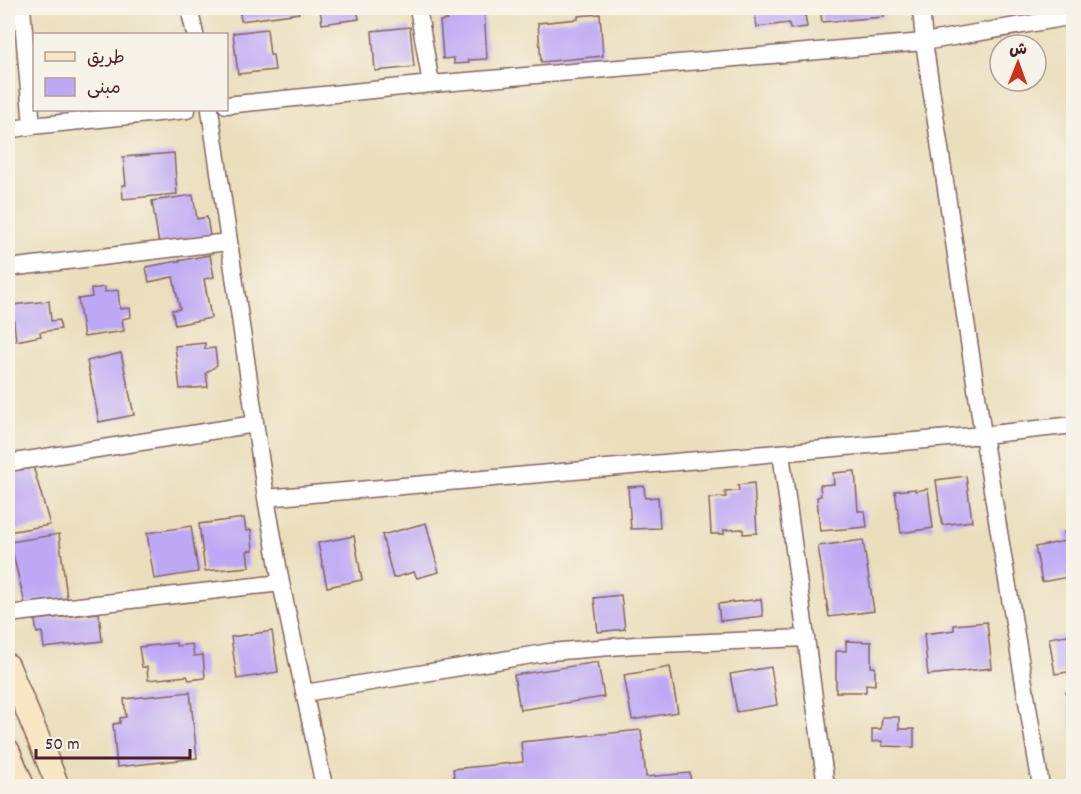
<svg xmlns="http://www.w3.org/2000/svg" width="1081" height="794" viewBox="0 0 1081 794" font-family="Dekko,'Playpen Sans Arabic',sans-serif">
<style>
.building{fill:#bda8f5}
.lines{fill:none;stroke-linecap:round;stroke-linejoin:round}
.minor-casing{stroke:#82625e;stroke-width:19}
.secondary-casing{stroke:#82625e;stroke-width:25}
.minor{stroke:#fff;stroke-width:16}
.secondary{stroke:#f9e7c3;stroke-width:22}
</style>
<rect width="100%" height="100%" fill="#f7f3e8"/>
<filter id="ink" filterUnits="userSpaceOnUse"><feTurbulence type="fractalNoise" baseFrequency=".0167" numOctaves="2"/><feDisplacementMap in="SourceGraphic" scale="12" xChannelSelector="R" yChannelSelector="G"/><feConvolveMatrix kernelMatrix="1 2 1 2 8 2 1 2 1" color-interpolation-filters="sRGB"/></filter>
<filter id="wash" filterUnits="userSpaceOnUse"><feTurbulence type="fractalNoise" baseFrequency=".008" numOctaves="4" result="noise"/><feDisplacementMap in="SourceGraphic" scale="24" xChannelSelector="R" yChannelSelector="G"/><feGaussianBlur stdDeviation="1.35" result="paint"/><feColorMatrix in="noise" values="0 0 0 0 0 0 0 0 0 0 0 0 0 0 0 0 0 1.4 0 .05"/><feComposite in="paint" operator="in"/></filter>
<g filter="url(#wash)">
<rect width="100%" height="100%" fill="#ebdebc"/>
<g id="blocks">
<path class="building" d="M239,8H298L299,13L241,21Z
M320,8H357L359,19L322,24Z
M754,8H804L807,27L790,29L789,23L757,27Z
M820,8H883L884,17L822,22Z
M484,9L487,59L468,60L469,63L454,64V58L443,59L440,21L447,20V11Z
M600,14L603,56L541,62L538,23L578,19V16Z
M410,27L414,67L375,71L372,31Z
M267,29L270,55H273L275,70L238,74L233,33Z
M174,153L177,194L123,199L122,185H126L123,157Z
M193,195L197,219L207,217L210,236L159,244L152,201Z
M210,255L214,277L204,279L211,318L175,325L172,310L180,309L173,277L149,282L146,267Z
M105,287V292L118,290L120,309L130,308L131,317L122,319L124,331L84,337L78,299L92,297L91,289Z
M49,301L51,321L59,320L61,329L40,332L41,336L16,341L12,305Z
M205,343V349L215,348L217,365L206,373L208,387L180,389L175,346Z
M121,353L134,415L99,422L87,361Z
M33,466L50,525L8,532V470Z
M855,471L858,511H865L867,527L820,531L817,497L821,496L820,485L834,484L833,473Z
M966,476L972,521L942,525L936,480Z
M754,483L757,533L743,534V529L724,530V534H711L709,498L726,497L725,492L739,491L738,485Z
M644,486L645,498L658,497L660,528L631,529L628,487Z
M915,489V491L928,489L933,528L901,533L895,491Z
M244,518L246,531L251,530L253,550L247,551L249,567L205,571L199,524Z
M426,523L439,572L417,578L414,572L393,578L382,535Z
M191,526L198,572L154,579L147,533Z
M1074,530V576L1042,582L1035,547L1066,541L1064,532Z
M59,534L67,598L25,604L10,542Z
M354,536L362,580L327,587L318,543Z
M863,540L874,611L829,617L818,546Z
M621,595L625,629L598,632L594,598Z
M761,599L763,616L720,621L718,604Z
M99,613L102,641L44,648L42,632L37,633L35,620Z
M987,622L992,668L928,675L924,634L954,630V625Z
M272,631L278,672L237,679L231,637Z
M1074,634V671L1055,674L1049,638Z
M846,641L871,642V667H875V685L866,684V692H836V651H846Z
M176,643V646L192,644L194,656L203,655L205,678L189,680L187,676L148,680L147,667H142L139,647Z
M598,662L604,697L520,710L514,675Z
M670,667L678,712L632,720L624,675Z
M771,667L777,705L737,712L730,674Z
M1074,691V732H1072L1066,692Z
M190,692L197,758L117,767L113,724L120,723V718L126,717L124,699Z
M882,717H899V729H914V747L882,746V741L872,742V729H881Z
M641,730L646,777L690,773L691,786H455L453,769L523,762L521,742Z"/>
</g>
</g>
<g filter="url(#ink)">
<use href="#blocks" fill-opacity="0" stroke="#82625e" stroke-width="1.5"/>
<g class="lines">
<g class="minor-casing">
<path id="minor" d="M22,8L32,126
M189,8L195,34
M418,8L431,84
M226,105L431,84L924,42L921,8
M210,110L266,498L281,583L324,786
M8,130L32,126L187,110
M8,268L228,242
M781,453L826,786
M8,463L255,424
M266,498L983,435L1074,425
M8,614L281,583
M305,693L550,652L635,645L805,638
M1041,786L983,435L924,42L1074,16"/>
</g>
<g class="secondary-casing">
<path id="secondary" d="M8,665L58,786
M8,750L23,786"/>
</g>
<use href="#minor" class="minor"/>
<use href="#secondary" class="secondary"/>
</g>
</g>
<rect width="1081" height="794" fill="none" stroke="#f7f3e8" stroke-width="30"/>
<rect x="33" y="33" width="195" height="78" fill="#f7f3e8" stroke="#b29e9c" stroke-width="1.5"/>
<rect x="45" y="52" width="30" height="9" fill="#f9e7c3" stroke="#b29e9c" stroke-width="1.5"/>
<text x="87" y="63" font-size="18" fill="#4a1f2b">طريق</text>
<rect x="45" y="78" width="30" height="18" fill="#bda8f5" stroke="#b29e9c" stroke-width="1.5"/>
<text x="87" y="93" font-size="18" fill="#4a1f2b">مبنى</text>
<g transform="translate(1018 63) rotate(1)"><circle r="28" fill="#f7f3e8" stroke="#b29e9c" stroke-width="1.5"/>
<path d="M0-4.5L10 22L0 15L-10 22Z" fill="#c8321e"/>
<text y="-9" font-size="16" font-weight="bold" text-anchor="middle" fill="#4a1f2b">ش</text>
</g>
<path d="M36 749v9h154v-9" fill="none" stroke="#4a1f2b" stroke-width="3"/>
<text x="45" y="749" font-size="18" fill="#4a1f2b" stroke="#f7f3e8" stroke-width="4.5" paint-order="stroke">50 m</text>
</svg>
